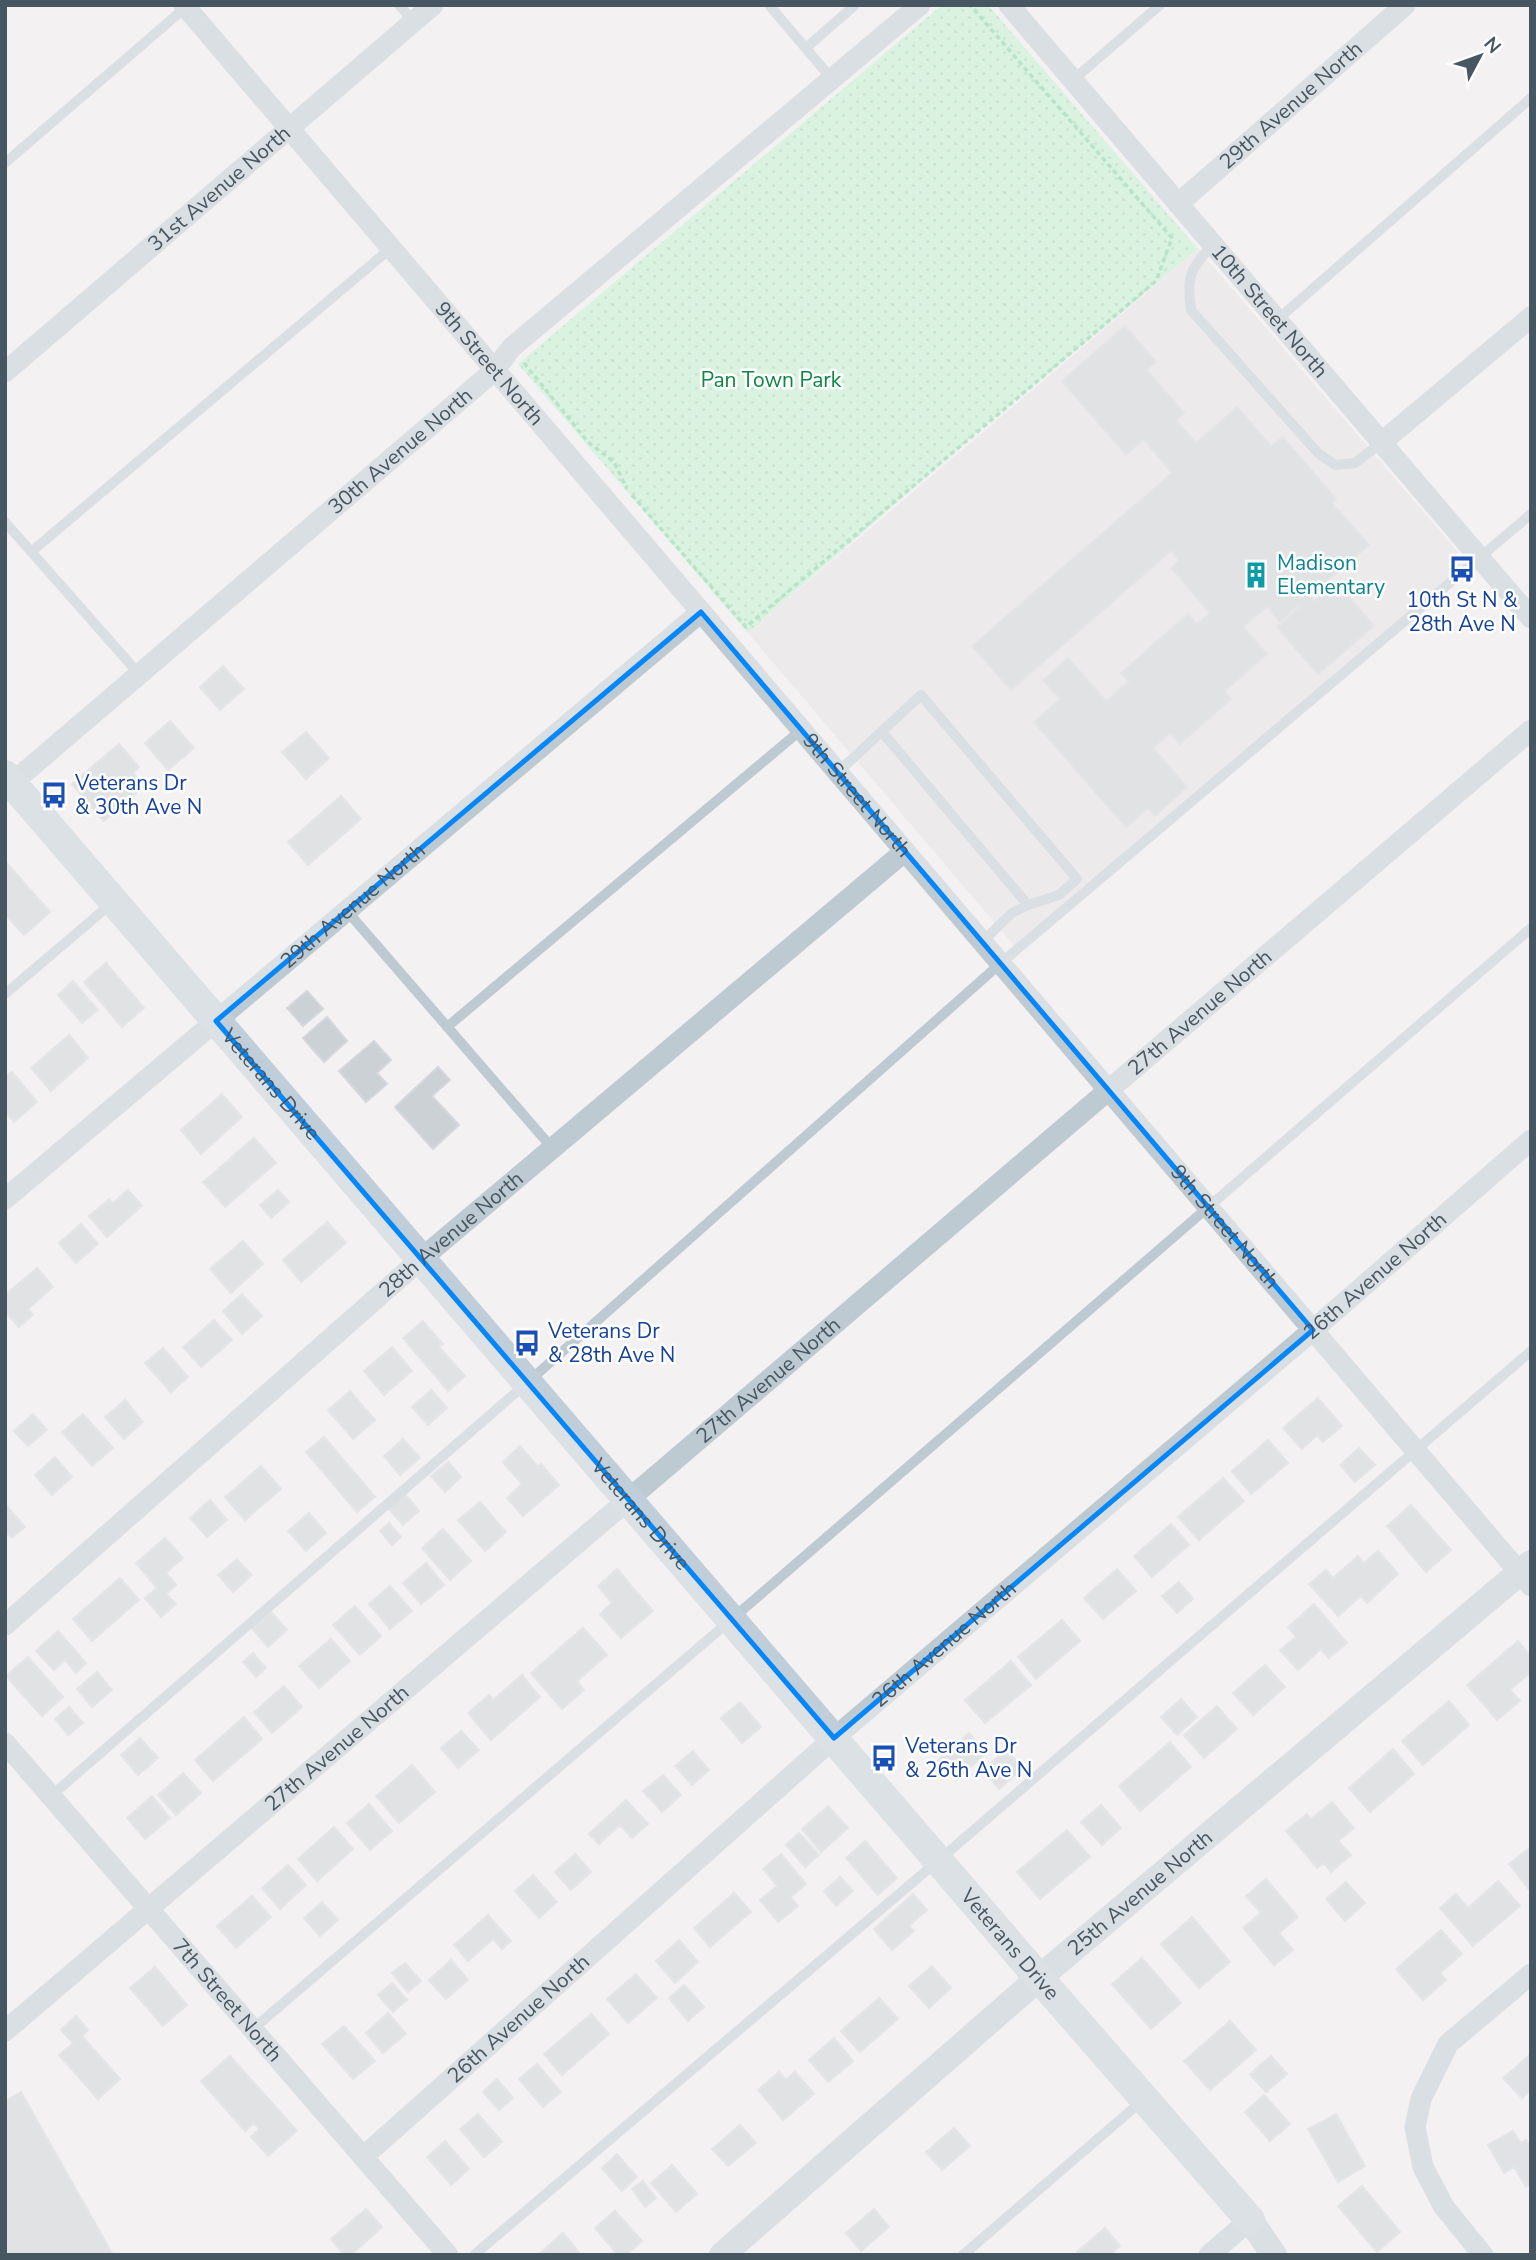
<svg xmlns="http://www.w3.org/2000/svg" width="1536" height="2260" viewBox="0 0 1536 2260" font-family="'Nunito Sans',sans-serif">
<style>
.education{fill:#e4e2e3}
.grass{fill:url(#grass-dots)}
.building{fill:#ccd1d6;stroke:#d4d7dd;stroke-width:2}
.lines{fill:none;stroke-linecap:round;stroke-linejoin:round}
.path{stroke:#70d69a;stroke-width:3.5;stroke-dasharray:5 3.5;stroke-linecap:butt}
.service{stroke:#bdcad2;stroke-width:10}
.minor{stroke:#bdcad2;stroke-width:21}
.tertiary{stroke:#bdcad2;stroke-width:26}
.secondary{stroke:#c0ced9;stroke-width:30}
.marked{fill:none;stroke:#0586f9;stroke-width:5;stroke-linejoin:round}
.labels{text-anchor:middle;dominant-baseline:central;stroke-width:5;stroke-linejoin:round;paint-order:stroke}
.street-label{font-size:21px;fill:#465761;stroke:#fff}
.park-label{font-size:21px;fill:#0d863f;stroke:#fff}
.culture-label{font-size:21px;fill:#0d838f;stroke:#fff;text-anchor:start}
.transit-label{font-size:21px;fill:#164399;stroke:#fff;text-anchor:start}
</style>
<defs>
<pattern id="grass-dots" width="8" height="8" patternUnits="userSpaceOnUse" patternTransform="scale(1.75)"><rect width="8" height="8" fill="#bcf4cc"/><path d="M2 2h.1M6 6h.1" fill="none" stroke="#a3d3b2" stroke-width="1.8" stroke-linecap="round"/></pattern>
</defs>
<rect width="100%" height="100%" fill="#f3f1f1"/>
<path class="education" d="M1198,249L1468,564L1017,949L748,633Z"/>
<path class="grass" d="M942,5H988L1198,249L971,437L748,633L518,364Z"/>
<path class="building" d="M1125,326L1156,362L1147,370L1184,413L1176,420L1196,443L1237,407L1271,446L1283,437L1336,499L1332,503L1369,545L1310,596L1314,601L1336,582L1374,626L1318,674L1277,627L1300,607L1299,605L1280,622L1267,607L1243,627L1267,654L1225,691L1231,699L1180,744L1170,733L1153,748L1187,787L1155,816L1148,808L1126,827L1034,722L1060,699L1043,680L1068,658L1106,701L1129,681L1121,673L1188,614L1197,624L1210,613L1171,568L1179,560L1171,551L1011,690L972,646L1172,473L1144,439L1126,455L1062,381Z
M223,666L244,689L220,710L200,687Z
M170,721L194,748L168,770L145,743Z
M306,732L329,758L306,779L282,752Z
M119,744L139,767L133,773L144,786L104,821L72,784Z
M341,796L361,819L308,865L288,842Z
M5,861L50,912L24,935L5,914Z
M106,963L144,1008L122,1027L84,982Z
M73,981L98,1010L82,1023L58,995Z
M307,991L323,1009L303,1026L287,1008Z
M327,1017L347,1041L324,1062L303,1038Z
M69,1035L88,1058L51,1091L31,1068Z
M374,1041L391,1060L377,1073L387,1084L366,1102L339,1071Z
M438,1067L450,1080L432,1096L459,1125L433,1149L395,1107Z
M12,1072L37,1102L14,1122L5,1111V1077Z
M222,1094L242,1117L201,1154L181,1130Z
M254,1138L276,1163L225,1207L203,1182Z
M128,1190L142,1206L107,1237L89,1216L109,1199L113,1203Z
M278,1190L289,1202L271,1218L260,1205Z
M327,1222L346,1243L301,1282L283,1260Z
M81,1224L98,1244L76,1263L59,1243Z
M243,1241L263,1264L231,1293L210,1269Z
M37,1268L53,1287L28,1309L33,1315L19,1327L5,1312V1295Z
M242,1294L262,1316L242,1334L223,1311Z
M214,1320L232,1340L201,1367L183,1347Z
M423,1321L443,1344L439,1347L465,1376L448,1391L403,1338Z
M392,1347L412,1371L384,1395L364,1371Z
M163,1348L188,1377L171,1392L145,1363Z
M431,1390L447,1408L428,1425L412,1407Z
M350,1391L375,1420L353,1439L328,1410Z
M1318,1398L1342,1426L1323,1442L1317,1435L1302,1449L1283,1428Z
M125,1400L143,1422L124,1439L105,1417Z
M33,1414L47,1430L28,1446L14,1431Z
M83,1414L113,1448L92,1466L62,1432Z
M324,1437L375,1497L357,1512L306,1452Z
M403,1439L420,1458L400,1475L384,1456Z
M1268,1440L1288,1463L1251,1494L1232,1471Z
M520,1446L538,1467L541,1464L559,1485L523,1516L507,1498L522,1484L503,1462Z
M1359,1448L1375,1465L1355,1482L1340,1465Z
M55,1457L72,1477L52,1495L35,1475Z
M448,1462L461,1477L445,1492L431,1476Z
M261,1466L281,1489L245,1520L225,1497Z
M1223,1478L1244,1501L1199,1540L1178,1517Z
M405,1494L419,1511L403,1525L388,1508Z
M210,1500L227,1520L207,1537L190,1518Z
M480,1502L506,1532L485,1551L458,1520Z
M5,1504L25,1527L12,1538L5,1532Z
M1411,1505L1451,1550L1426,1572L1387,1526Z
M309,1513L326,1533L306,1551L288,1531Z
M389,1523L401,1537L392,1545L380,1531Z
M1171,1524L1189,1545L1152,1577L1134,1556Z
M443,1529L471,1561L450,1580L422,1548Z
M165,1538L183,1558L166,1573L176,1585L166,1594L176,1604L161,1617L145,1598L157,1588L136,1563Z
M1378,1551L1398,1574L1367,1603L1361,1596L1338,1616L1309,1584L1326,1570L1333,1578L1358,1556L1364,1563Z
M237,1559L252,1575L233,1592L218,1575Z
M426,1563L444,1585L421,1604L403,1583Z
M617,1569L653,1611L621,1638L600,1614L612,1603L598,1586Z
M1117,1569L1136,1591L1103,1619L1084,1598Z
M120,1578L139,1600L92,1641L73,1619Z
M1179,1582L1193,1599L1177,1613L1162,1596Z
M390,1586L412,1611L390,1629L369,1604Z
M1314,1604L1347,1643L1329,1658L1321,1649L1298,1670L1280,1650L1296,1637L1288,1627Z
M355,1606L381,1636L360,1655L333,1625Z
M271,1612L287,1630L268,1647L252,1628Z
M1062,1620L1080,1641L1036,1679L1018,1657Z
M583,1628L607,1655L577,1681L584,1690L562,1709L531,1673Z
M58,1631L86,1663L76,1673L65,1660L54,1670L36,1651Z
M331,1639L350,1661L319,1688L299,1666Z
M1518,1641L1531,1656V1672L1510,1690L1520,1701L1497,1720L1467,1685Z
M253,1653L266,1668L256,1677L243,1662Z
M28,1657L63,1697L42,1716L6,1676Z
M1011,1661L1031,1685L985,1723L965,1700Z
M1265,1665L1285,1687L1253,1715L1233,1693Z
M97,1672L112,1690L92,1707L77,1689Z
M522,1675L540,1697L491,1740L468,1713L489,1695L493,1700Z
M284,1686L302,1707L272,1733L254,1712Z
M1181,1699L1197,1717L1177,1735L1161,1717Z
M1449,1701L1469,1725L1423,1765L1402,1741Z
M740,1702L761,1727L742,1743L721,1718Z
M1217,1706L1237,1729L1204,1758L1184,1735Z
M69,1707L83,1723L68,1735L55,1719Z
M244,1717L262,1739L213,1781L195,1760Z
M461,1731L479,1750L458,1768L441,1748Z
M969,1733L986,1753L956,1780L938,1760Z
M140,1738L158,1758L138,1775L121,1755Z
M1170,1742L1191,1767L1140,1811L1119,1786Z
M1393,1749L1414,1774L1370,1812L1349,1788Z
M1006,1750L1023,1768L999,1789L983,1770Z
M693,1751L709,1770L692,1785L675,1766Z
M412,1765L435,1792L399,1823L376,1796Z
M183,1773L201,1793L176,1815L158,1795Z
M663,1775L681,1795L662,1812L643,1791Z
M152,1796L170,1818L145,1839L127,1818Z
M626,1800L648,1824L632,1838L620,1825L599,1844L589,1834Z
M1332,1802L1354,1828L1338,1841L1351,1855L1331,1872L1324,1863L1317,1868L1286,1831L1307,1814L1311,1819Z
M369,1804L392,1831L370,1850L347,1823Z
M1101,1805L1121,1828L1102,1845L1081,1822Z
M828,1806L848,1828L821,1852L802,1829Z
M334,1827L353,1849L317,1881L298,1859Z
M1067,1830L1090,1857L1040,1899L1017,1872Z
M799,1833L819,1855L805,1867L786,1845Z
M865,1841L897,1878L878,1895L846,1858Z
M1531,1847V1892L1509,1864Z
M575,1854L591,1872L571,1890L555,1872Z
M781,1854L806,1884L791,1897L798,1906L778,1922L760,1900L777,1886L763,1869Z
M288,1865L306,1885L280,1909L262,1888Z
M533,1875L557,1902L539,1918L515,1891Z
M840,1877L853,1891L836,1906L824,1891Z
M1266,1879L1298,1917L1279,1933L1293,1950L1274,1965L1243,1928L1261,1913L1246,1896Z
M1498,1881L1520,1906L1473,1946L1440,1908L1456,1894L1468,1908Z
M1346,1882L1365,1903L1345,1921L1326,1899Z
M734,1893L751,1912L710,1947L694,1928Z
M913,1894L927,1910L909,1926L914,1931L892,1950L874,1929Z
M252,1896L271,1917L236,1948L217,1926Z
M322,1902L338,1920L320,1936L304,1918Z
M488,1915L511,1941L502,1949L493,1939L468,1961L454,1945Z
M1192,1917L1230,1962L1199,1988L1161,1944Z
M1441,1930L1462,1954L1440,1973L1446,1980L1423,2000L1396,1969Z
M679,1940L698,1962L675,1983L656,1961Z
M1142,1958L1181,2003L1151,2029L1112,1984Z
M451,1960L468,1980L446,1999L429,1980Z
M405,1963L421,1981L408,1992L392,1973Z
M932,1966L951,1988L929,2008L909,1986Z
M155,1967L187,2005L163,2026L130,1988Z
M636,1974L657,1998L628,2023L607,1999Z
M392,1983L407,2000L393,2012L378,1995Z
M684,1985L704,2007L688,2021L669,1998Z
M879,1998L898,2019L860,2052L841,2031Z
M388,2013L406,2034L383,2053L366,2033Z
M591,2014L609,2034L562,2075L544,2054Z
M76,2016L88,2030L82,2036L120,2079L98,2099L59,2055L73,2043L61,2030Z
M1230,2021L1256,2050L1210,2090L1184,2061Z
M344,2026L375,2061L353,2079L322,2044Z
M834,2038L853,2061L828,2082L809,2060Z
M1531,2054V2090L1522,2098L1503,2078Z
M230,2056L297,2131L268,2156L251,2137L259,2129L254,2123L245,2131L201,2081Z
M1271,2056L1287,2074L1266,2092L1250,2074Z
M537,2064L561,2092L543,2107L519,2079Z
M779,2072L786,2080L795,2072L814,2094L783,2120L758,2090Z
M497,2079L513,2098L499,2110L483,2092Z
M21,2092L113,2255H5V2101Z
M1264,2095L1290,2124L1270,2141L1245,2112Z
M478,2114L502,2142L484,2157L460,2129Z
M1336,2114L1365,2166L1338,2182L1308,2129Z
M740,2125L756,2143L728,2166L712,2149Z
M954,2128L970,2146L942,2170L926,2152Z
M1513,2131L1521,2143L1526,2140L1531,2148V2184L1526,2187L1514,2167L1504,2173L1488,2145Z
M445,2141L469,2169L451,2185L427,2157Z
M617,2154L637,2177L622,2191L602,2168Z
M672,2165L697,2194L676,2212L651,2183Z
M643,2181L656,2198L645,2207L632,2189Z
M1362,2186L1400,2232L1377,2252L1338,2206Z
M366,2209L382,2227L351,2255H344L331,2239Z
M874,2209L889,2227L861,2251L846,2233Z
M615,2211L642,2241L626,2255H618L595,2228Z
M1105,2228L1120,2246L1110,2255H1079L1077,2252Z
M563,2233L581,2255H540L539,2254Z"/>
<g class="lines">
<path class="path" d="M524,363L588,442L614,462L627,489
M632,495L746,627L1156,281L1172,238L970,5"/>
<path class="service" d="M399,5L414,22
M769,5L831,78
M806,48L855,5
M1073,80L1160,5
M5,163L186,7
M1213,244C1190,270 1186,276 1191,310L1318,453L1335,465L1355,463L1382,442
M1277,320L1531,98
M5,522L139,674
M31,552L391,248
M882,732L1028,905
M837,773L921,695L1077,879L1059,895L1028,905L1012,913L982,942
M347,911L553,1149
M5,994L112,903
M447,1027L801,730
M51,1796L528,1382L1001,963L1531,514
M253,2029L732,1619L1531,928
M474,2255L939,1860L1531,1351
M963,2255L1143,2100"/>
<g class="minor">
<path id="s1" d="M184,5L1531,1586"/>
<path id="s2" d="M1009,5L1531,618"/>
<path id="s3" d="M1178,204L1405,5"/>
<path id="s4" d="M5,372L433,5"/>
<path d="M1382,442L1531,317"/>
<path id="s5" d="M5,789L495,370L511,348L920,5"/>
<path id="s6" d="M5,1199L701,612"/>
<path id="s7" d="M5,1625L421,1259L904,852"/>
<path id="s8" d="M5,1743L448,2255"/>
<path id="s9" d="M5,2031L1531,730"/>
<path id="s10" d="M363,2157L834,1738L1313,1330L1531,1140"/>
<path d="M1209,2255L1250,2220"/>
<path d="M1483,2255L1444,2207L1423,2167L1415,2127L1421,2099L1448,2044L1531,1974"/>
</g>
<g class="tertiary">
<path d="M1250,2220L1274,2255"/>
<path id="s11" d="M722,2255L1039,1978L1531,1563"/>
</g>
<path class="secondary" id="s12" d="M5,775L1039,1978L1250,2220"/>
</g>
<path d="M0 0H1536V2260H0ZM701,612L1313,1330L834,1738L216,1021Z" fill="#f3f1f1" fill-opacity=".55" fill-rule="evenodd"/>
<path class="marked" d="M701,612L1313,1330L834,1738L216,1021Z"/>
<defs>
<g id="bus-bare" transform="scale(2.1)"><path d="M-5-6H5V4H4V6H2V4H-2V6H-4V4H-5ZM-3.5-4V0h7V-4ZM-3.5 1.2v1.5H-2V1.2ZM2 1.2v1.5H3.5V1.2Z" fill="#1a4fb4" stroke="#fff" stroke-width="2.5" paint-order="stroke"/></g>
<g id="building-bare" transform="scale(2.1)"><path d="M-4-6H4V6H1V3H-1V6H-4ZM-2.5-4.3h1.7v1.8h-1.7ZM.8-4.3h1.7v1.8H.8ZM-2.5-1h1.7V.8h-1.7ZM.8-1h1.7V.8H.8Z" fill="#0f9aa8" stroke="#fff" stroke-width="2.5" paint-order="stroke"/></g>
</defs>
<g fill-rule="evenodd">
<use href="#bus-bare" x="1462" y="569"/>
<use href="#building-bare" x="1256" y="575"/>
<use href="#bus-bare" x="54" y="795"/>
<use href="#bus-bare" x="527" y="1343"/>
<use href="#bus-bare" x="884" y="1758"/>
</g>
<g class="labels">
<g class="street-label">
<text stroke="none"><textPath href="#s3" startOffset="150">29th Avenue North</textPath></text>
<text stroke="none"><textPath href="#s4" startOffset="282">31st Avenue North</textPath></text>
<text stroke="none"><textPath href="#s2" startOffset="402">10th Street North</textPath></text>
<text stroke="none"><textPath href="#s1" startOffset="471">9th Street North</textPath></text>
<text stroke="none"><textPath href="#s5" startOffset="520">30th Avenue North</textPath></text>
<text stroke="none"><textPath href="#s1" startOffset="1038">9th Street North</textPath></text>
<text stroke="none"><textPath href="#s6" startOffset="455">29th Avenue North</textPath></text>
<text stroke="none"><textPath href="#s9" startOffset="1570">27th Avenue North</textPath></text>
<text stroke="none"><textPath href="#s12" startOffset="408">Veterans Drive</textPath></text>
<text stroke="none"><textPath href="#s1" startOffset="1605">9th Street North</textPath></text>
<text stroke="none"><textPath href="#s7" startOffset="593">28th Avenue North</textPath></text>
<text stroke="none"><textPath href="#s10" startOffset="1342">26th Avenue North</textPath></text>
<text stroke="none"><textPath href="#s9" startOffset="1003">27th Avenue North</textPath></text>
<text stroke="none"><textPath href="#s12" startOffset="975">Veterans Drive</textPath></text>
<text stroke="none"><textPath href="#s10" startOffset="775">26th Avenue North</textPath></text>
<text stroke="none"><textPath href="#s9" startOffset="436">27th Avenue North</textPath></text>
<text stroke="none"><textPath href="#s11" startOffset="553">25th Avenue North</textPath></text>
<text stroke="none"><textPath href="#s12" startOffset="1542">Veterans Drive</textPath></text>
<text stroke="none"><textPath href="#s8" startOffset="340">7th Street North</textPath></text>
<text stroke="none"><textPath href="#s10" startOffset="208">26th Avenue North</textPath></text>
</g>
<g class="park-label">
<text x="771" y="380">Pan Town Park</text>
</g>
<g class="culture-label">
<text x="1277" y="563">Madison<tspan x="1277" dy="24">Elementary</tspan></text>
</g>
<g class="transit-label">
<text x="1462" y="600" text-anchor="middle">10th St N &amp;<tspan x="1462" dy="24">28th Ave N</tspan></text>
<text x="75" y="783">Veterans Dr<tspan x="75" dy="24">&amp; 30th Ave N</tspan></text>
<text x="548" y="1331">Veterans Dr<tspan x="548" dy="24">&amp; 28th Ave N</tspan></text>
<text x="905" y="1746">Veterans Dr<tspan x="905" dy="24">&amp; 26th Ave N</tspan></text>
</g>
</g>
<rect width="1536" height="2260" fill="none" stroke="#465761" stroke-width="14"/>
<g transform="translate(1480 56) rotate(49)" stroke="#ffffff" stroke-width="5" paint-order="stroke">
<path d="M0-5L12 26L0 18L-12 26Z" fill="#465761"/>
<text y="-10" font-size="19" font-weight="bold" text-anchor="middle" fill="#465761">N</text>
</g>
</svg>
